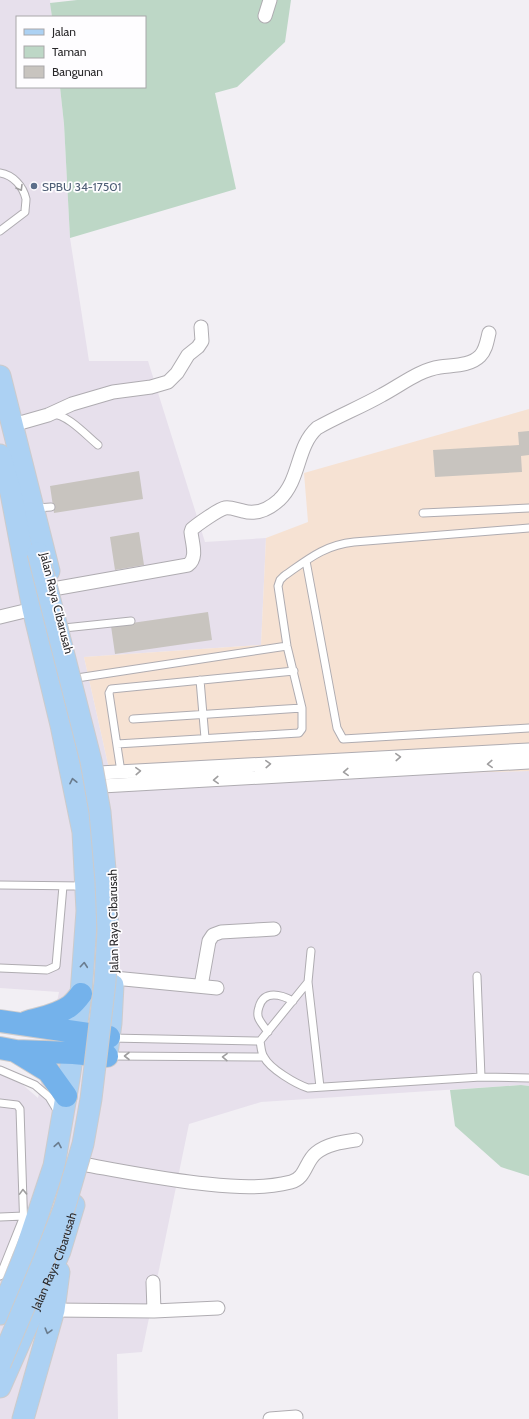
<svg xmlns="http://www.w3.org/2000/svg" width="529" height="1419" viewBox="0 0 529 1419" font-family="Cabin,sans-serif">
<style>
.built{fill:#e7e0ec}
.industrial{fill:#f6e2d3}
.green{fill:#bdd7c6}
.building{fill:#c8c4bf}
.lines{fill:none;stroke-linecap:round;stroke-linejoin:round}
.service-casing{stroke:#afacb1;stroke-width:9}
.minor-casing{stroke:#afacb1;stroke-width:15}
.primary-casing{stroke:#cccbcc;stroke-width:23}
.motorway-casing{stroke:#cccbcc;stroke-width:24}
.service{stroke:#fff;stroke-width:7}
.minor{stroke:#fff;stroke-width:13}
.primary{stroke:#acd1f3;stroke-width:21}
.motorway{stroke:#74b2eb;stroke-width:22}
.primary-bridge-casing{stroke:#cccbcc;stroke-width:23;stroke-linecap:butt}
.primary-bridge{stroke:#acd1f3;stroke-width:21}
.oneway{stroke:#9f9e9f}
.oneway2{stroke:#6a7c8e}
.service-dot{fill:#5c6f8a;stroke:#fefdff;stroke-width:1.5}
.labels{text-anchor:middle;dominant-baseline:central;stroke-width:3.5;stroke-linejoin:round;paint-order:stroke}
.service-label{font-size:12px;fill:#4e5e75;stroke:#fefdff;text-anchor:start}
.street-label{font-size:12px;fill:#29282a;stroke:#fefdff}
</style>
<rect width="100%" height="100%" fill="#f2eff4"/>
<path class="built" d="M0,0H50L52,17H17V87H60L64,124L70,238L89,361H148L205,542L266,538L261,645L84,657L112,782L529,771V1086L521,1085L261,1102L189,1124L142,1352L117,1354L118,1419H0V1065L38,1098L59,992L0,988Z"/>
<path class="industrial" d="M529,409V771L112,782L84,657L261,645L266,538L308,522L304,473Z"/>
<path class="green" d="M77,0H291L285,42L237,87L215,93L236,189L70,238L64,124L60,87H145V17H52L50,3Z
M521,1085L529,1086V1176L501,1167L455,1126L450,1090Z"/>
<path class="building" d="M529,431V455L521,456L522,472L435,477L433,450L519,445L518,432Z
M139,471L143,499L54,513L50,486Z
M139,532L144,565L115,570L110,537Z
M208,612L212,640L115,654L111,626Z"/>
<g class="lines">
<g class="service-casing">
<path id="service" d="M0,173C13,175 23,186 26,199C26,203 25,208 25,212L0,231
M52,414C67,414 86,435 98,445
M36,508L51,507
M423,513L529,508
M306,561L337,728L343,739L529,728
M64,628L131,621
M77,678L287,646
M200,680L205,738
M133,719L302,708
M117,744L299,733L302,729V708L287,646L278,586L280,580L284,576C307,560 324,545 354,542L529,528
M121,772L109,693L111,689L294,671
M0,885L84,886
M311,951L308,982L260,1041C261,1046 261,1053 264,1057C270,1069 296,1084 308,1088L481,1077L529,1078
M0,968L47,970L56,966L63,886
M477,976L481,1077
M308,982L320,1087
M268,1032C265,1028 261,1023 259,1019C257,1015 258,1010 259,1007C264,989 282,995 293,1001
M111,1038L260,1041
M110,1056L264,1057
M0,1070L35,1085L49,1097L58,1112
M0,1103L17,1105L20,1109L24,1232
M0,1217L24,1216L0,1276"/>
</g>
<g class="minor-casing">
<path id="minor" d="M265,16L270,0
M13,425L48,415L72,404L113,392L151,387L168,382L177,373L188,355L198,347L202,341L201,327
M53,589L188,565C198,558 192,543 191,532L192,529C198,524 219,509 225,508C231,507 237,510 243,511C257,515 269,509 279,500C301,479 296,447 317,428C338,416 361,407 382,395C401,385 419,370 440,367C453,365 470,366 480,356C486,350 487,341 489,333
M0,617L33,609
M99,773L529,750
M102,786L529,762
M114,978L217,988
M201,986L209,941L213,935L221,932L274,929
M87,1165C127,1172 166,1180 207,1184C235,1187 263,1189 291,1182C306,1178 305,1162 316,1153C327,1144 342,1142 356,1140
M153,1282L154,1311
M54,1310L154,1311L218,1308
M270,1419L296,1417"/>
</g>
<g class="primary-casing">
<g id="primary">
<path d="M0,376L49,571"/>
<path d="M0,455L11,493L33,609L61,725L83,832L87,911L81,994L69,1079L54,1166L23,1259L0,1314"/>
<path d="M107,1054L111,1023L113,985"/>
<path id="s1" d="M0,1387L60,1251L74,1205"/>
<path d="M23,1419L54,1310L59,1272"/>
</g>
</g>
<g class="motorway-casing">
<path id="motorway" d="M0,1021L109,1037
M27,1022C41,1018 58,1015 70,1006C74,1003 78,998 81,994
M0,1048L16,1051L73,1053L107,1056
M17,1052L48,1071L66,1096"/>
</g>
<use href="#service" class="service"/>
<use href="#minor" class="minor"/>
<use href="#primary" class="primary"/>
<use href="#motorway" class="motorway"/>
<g class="primary-bridge-casing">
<path id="primary-bridge" d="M0,1364L44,1260L64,1209L83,1144L91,1099L105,982L108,931L106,881L100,812L91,761L38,553"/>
</g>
<use href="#primary-bridge" class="primary-bridge"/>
</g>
<defs><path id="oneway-chevron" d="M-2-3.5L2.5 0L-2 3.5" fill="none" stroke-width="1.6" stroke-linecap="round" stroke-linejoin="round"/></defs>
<g class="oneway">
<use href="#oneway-chevron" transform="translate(20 188) rotate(59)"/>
<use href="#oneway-chevron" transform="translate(398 757) rotate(-3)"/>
<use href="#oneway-chevron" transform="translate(268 764) rotate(-3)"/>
<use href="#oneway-chevron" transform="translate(490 764) rotate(177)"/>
<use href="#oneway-chevron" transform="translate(138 771) rotate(-3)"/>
<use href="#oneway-chevron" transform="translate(346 772) rotate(177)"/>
<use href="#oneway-chevron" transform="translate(216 780) rotate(177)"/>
<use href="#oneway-chevron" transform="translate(127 1056) rotate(180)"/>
<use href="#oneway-chevron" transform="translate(225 1057) rotate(-179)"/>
<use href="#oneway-chevron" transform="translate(23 1192) rotate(-92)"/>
</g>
<g class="oneway2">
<use href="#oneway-chevron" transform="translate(73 781) rotate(-102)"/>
<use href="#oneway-chevron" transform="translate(84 965) rotate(-85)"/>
<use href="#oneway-chevron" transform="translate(58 1145) rotate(-80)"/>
<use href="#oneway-chevron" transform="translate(48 1331) rotate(106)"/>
</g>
<circle class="service-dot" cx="34" cy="186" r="4"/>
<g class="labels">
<g class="service-label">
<text x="42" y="186">SPBU 34-17501</text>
</g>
<g class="street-label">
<text transform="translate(57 603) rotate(76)">Jalan Raya Cibarusah</text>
<text transform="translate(113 921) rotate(-91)">Jalan Raya Cibarusah</text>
<text stroke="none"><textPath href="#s1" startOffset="137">Jalan Raya Cibarusah</textPath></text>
</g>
</g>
<rect x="16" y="16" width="130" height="72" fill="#fefdff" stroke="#a9a8aa"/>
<rect x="24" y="29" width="20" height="6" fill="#acd1f3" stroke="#a9a8aa"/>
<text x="52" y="36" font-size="12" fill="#29282a">Jalan</text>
<rect x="24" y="46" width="20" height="12" fill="#bdd7c6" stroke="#a9a8aa"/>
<text x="52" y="56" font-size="12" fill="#29282a">Taman</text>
<rect x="24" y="66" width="20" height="12" fill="#c8c4bf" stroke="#a9a8aa"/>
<text x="52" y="76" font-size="12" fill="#29282a">Bangunan</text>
</svg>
